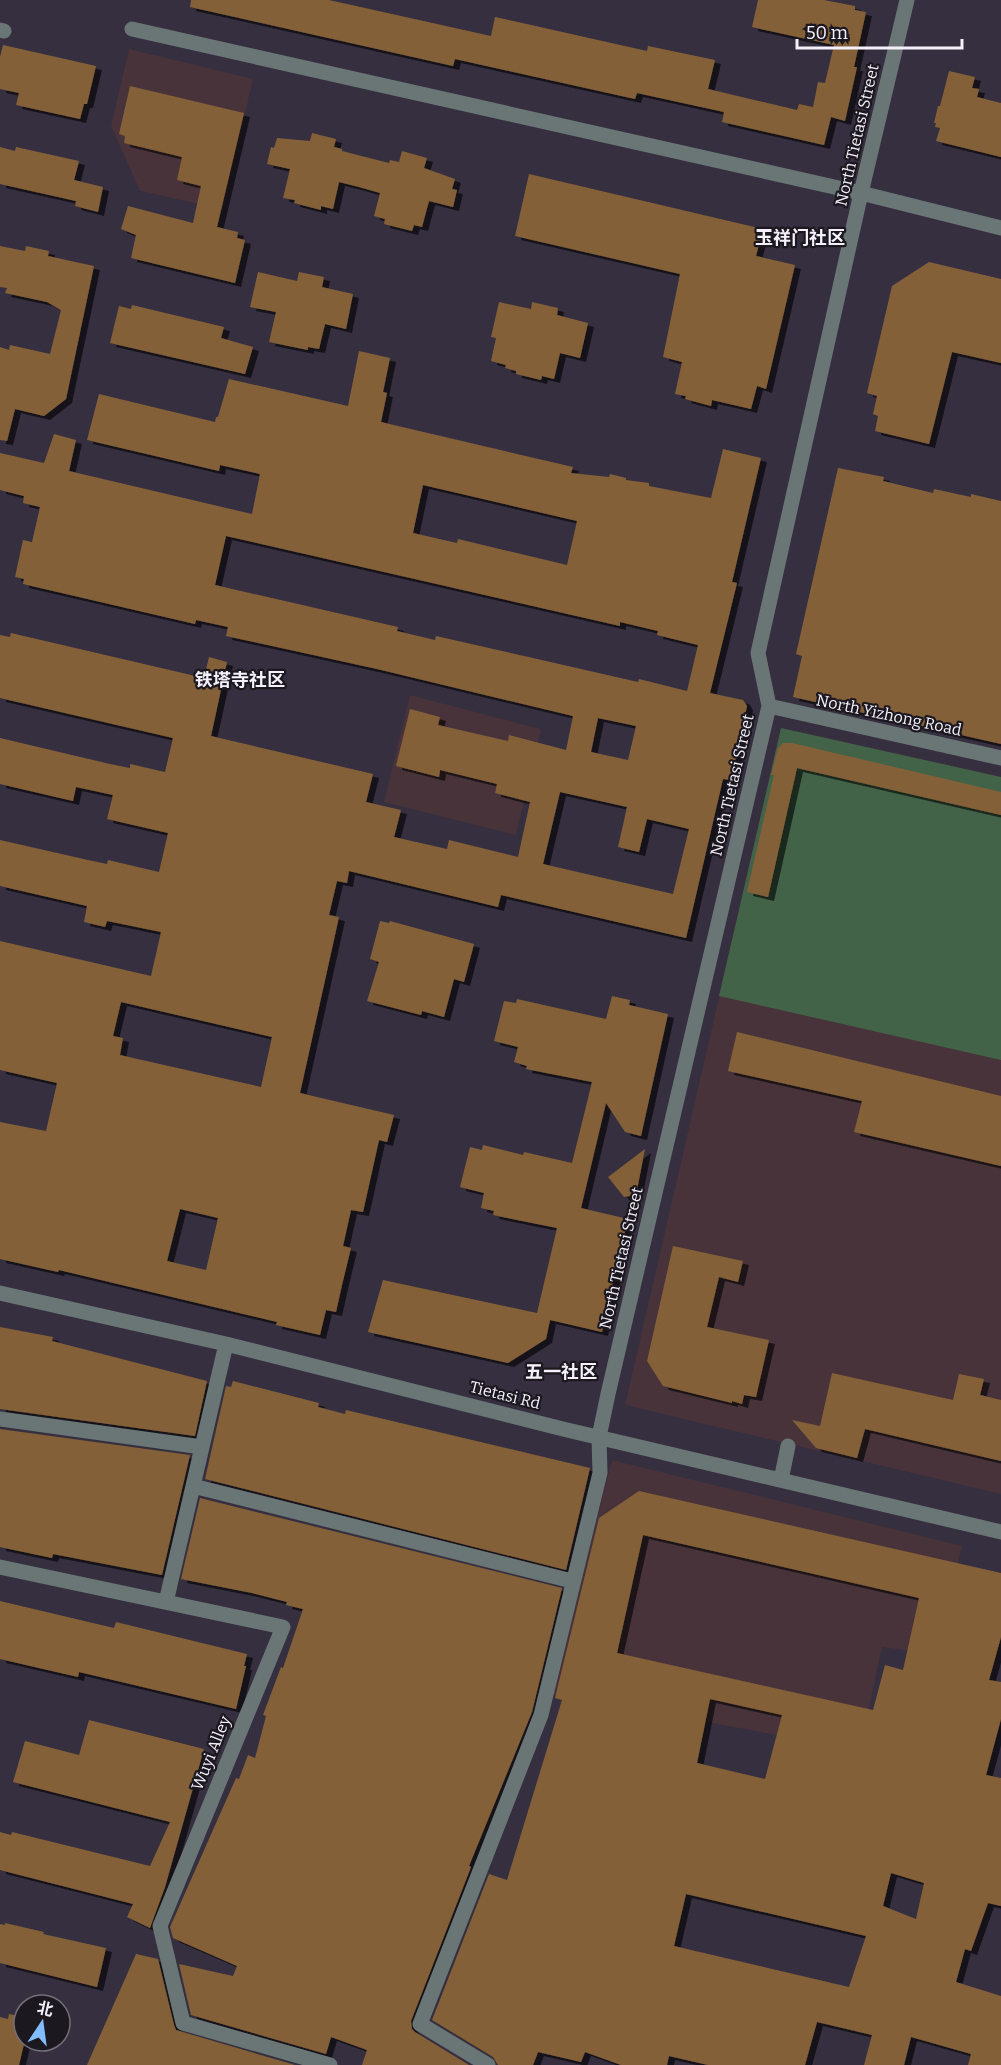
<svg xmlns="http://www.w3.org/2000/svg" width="1001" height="2065" viewBox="0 0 1001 2065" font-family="Bitter,'Noto Sans SC',serif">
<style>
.education{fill:#473339}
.green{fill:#426348}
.building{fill:#846039;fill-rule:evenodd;filter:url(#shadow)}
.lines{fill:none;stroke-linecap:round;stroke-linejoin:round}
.minor{stroke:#6a7675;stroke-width:15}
.labels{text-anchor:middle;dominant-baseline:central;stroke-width:4.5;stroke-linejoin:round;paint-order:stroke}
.street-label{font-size:16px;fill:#f5f1fc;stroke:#1b1820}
.neighbourhood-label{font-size:18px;font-weight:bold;fill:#f5f1fc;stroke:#1b1820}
</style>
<defs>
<filter id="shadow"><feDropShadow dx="6" dy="4" stdDeviation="0" flood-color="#0009"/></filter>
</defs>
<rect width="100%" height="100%" fill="#352f3f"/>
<path class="education" d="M129,49L253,79L223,209L140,191L111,126Z
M410,695L541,729L516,835L384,802Z
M781,728L1001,777V1494L625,1405Z
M612,1460L962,1546L935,1654L882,1647L860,1750L552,1694Z"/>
<path class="green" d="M781,728L1001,777V1060L719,996Z"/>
<path class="building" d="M191,0H329L491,36L495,17L647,51L648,46L715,60L708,89L797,110L799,104L813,107L818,82L825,83L834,45L752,27L758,0H824L855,6V10L866,12L854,67H857L845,121L831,117L824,145L722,122L724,112L637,93L635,99L455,59L453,66L190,7Z
M3,45L96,66L87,104H84L80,119L16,105L19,93L0,89V57Z
M949,71L975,77L972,88L979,89L977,97L1001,103V157L936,141L940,128L935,127L936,123H934L938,106H940Z
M130,86L244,113L217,227L238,232L237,238L245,240L235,283L131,258L136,235L121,229L128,206L193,223L201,186L177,180L182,157L124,143L125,136L119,134Z
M312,133L336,139L334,147L342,149V151L389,163L390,160L399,162L402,151L427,158L424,168L455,179L452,189L457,190L453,207L429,201L422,227L414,225L412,231L384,224L385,219L374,216L380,193L359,187L339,182L333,209L321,206V210L294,203L295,200L283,198L290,169L267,164L271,147L274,148L277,138L310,141Z
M0,147L15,151L16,147L79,161L74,180L103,187L98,212L75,206L76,201L0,184Z
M529,174L763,229L756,256L795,265L766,389L757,386L751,409L712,400L711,406L685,399L686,396L675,394L682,362L663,357L680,274L515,236Z
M0,246L25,251L26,246L49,251L48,256L94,266L66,399L44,416L15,409L7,441L0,440V347L9,350L10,345L50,354L61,310L47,302L5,293L7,288L0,287Z
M929,262L1001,279V363L952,352L929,444L875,431L878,416L873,414L877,396L867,393L892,286Z
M258,272L297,281L299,272L324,277L322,287L353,294L346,329L325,324L319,349L308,347V350L269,342L276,312L250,307Z
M499,302L531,309L532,302L558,308L557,315L588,323L580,358L560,353L554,379L542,376L541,380L516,374V371L505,368L506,365L491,361L496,338L491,337Z
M132,305L224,327L221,338L253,347L245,374L110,343L119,306L131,309Z
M359,351L390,358L383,392L387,393L381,422L573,467L571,473L609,477L610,474L626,478V480L649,483V486L711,498L723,449L761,458L732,582L737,583L710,693L743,700L747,706L731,780L723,779L686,938L501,895L498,907L349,871L347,883L337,881L329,915L339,917L300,1093L394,1115L387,1142L379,1140L363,1212L351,1210L343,1246L351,1248L342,1285L336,1312L326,1310L320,1335L276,1325L277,1322L59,1270L58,1272L0,1259V1122L46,1131L57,1083L0,1070V941L151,976L161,932L107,921L105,927L84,922L87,906L0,886V840L88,860L107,864L108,860L159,872L168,833L107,819L113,795L76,787L73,801L0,784V738L110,764L130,768V764L165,772L173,738L0,698V635L10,637L11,633L204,678L209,657L227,662L211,736L373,774L366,802L401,810L394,837L447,849L449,840L518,857L530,802L495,793L497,784L440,770L439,777L396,766L410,709L440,717L438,725L508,741L509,735L566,750L573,716L377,669L226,636L228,627L196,620L195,624L23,584L24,579L15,577L23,540L32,542L40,507L23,503L24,496L0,490V453L44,463L54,434L76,440L69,471L252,514L260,474L220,465L219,471L87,440L99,394L215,422L216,417H218L229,379L348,406ZM423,485L577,521L567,565L458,539L457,543L413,533ZM226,536L620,626V622L658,631L657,635L698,645L687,691L639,679L638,682L436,636L435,640L397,631L398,627L215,585ZM598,718L636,726L628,760L591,752ZM560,792L627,807L618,847L639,852L647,819L689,829L673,894L543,864ZM121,1002L272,1037L261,1087L120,1055L123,1038L113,1036ZM180,1209L218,1218L206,1270L167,1261Z
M838,468L884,477L883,481L933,493L934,489L971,497V494L1001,501V744L793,697L802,656L796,654Z
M783,743H792L1001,792V815L797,768L768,897L747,892L774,775H771L778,748Z
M380,921L389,923L390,921L474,944L464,982L454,979L444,1017L422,1011L421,1015L367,1001L379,962L370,959Z
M612,996L630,1000L629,1005L668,1014L641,1136L625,1132L606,1103L581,1208L628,1219L602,1332L550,1320L546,1339L508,1363L368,1332L383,1280L537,1313L557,1228L493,1215L494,1211L481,1208L484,1193L460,1187L470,1147L482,1150L483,1145L523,1155L524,1152L572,1163L592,1082L526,1069L527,1066L514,1062L518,1047L494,1041L504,1001L516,1003L517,999L606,1019Z
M737,1032L1001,1096V1166L854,1132L862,1101L728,1071Z
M645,1149L636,1195L624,1197L608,1177Z
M673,1246L743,1261L738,1282L719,1277L707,1327L769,1340L756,1397L744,1395L742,1404L732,1401V1403L663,1386L647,1361Z
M0,1327L53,1337L52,1341L207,1381L195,1436L0,1409Z
M832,1373L953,1400L959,1374L984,1379L980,1395L1001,1400V1461L865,1429L857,1458L816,1448L792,1420L820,1426Z
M233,1381L319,1403L318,1407L345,1414L346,1410L590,1468L566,1570L205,1479L226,1386L231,1387Z
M0,1429L190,1455L162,1575L53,1554L52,1558L0,1547Z
M639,1491L1001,1573V1637L989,1680L1001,1682V1719L986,1775L1001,1778V1906L988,1903L971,1951L965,1949L956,1982L1001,1996V2065H968L971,2054L911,2037L904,2065H864L872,2035L817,2022L805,2065H708L669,2056L667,2065H621L585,2052L581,2062L538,2052L533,2065H498L493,2057L432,2020L489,1874L507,1880L562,1700L555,1698L599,1518ZM643,1535L919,1598L903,1670L885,1665L873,1710L617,1653ZM710,1699L782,1715L765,1779L697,1763ZM891,1873L924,1883L916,1919L883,1906ZM686,1894L866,1936L849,1987L674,1946Z
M200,1498L562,1588L532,1712L469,1866L471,1867L411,2021L412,2029L415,2032L469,2065H362L367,2050L331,2037L326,2054L191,2015L179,1964L233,1976L237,1966L173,1938L170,1927L236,1778L239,1779L248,1755L255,1758L266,1716L263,1715L281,1667L283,1668L303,1609L286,1605L287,1602L252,1593L181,1579Z
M0,1601L114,1628L116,1622L247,1654L244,1666H246L236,1709L79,1672L78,1677L0,1659Z
M89,1720L204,1749L165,1887L150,1928L127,1917L133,1904L0,1870V1832L11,1835L12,1832L150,1866L170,1822L13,1782L25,1741L79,1755Z
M5,1923L44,1932L43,1934L106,1948L97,1987L0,1963V1924L5,1925Z
M136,1954L158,1959L174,2025L176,2030L295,2065H87Z
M9,2014L24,2017V2044L19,2065H0V2017L8,2019Z"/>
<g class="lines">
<path class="minor" d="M132,29L861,193L1001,228
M0,30L4,31
M769,706L1001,758
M0,1293L226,1344L563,1429L1001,1532
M0,1419L202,1447
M781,1480L788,1446
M193,1486L572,1581
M0,1567L283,1627L160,1926L183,2023L330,2065
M166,1602L226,1344
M488,2065L420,2024L541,1715L600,1473L599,1437L608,1394L769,706L758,653L861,193L907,0"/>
</g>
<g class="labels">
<g class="street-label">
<text transform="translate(857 135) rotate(-77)">North Tietasi Street</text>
<text transform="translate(889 715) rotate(12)">North Yizhong Road</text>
<text transform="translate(732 785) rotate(-77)">North Tietasi Street</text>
<text transform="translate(621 1258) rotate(-77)">North Tietasi Street</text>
<text transform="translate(505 1395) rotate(14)">Tietasi Rd</text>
<text transform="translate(211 1753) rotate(-68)">Wuyi Alley</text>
</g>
<g class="neighbourhood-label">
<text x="800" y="238">玉祥门社区</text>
<text x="240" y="680">铁塔寺社区</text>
<text x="561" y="1372">五一社区</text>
</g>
</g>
<g transform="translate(42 2023) rotate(13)"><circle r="28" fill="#1b1820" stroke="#726f78" stroke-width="1.5"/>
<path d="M0-4.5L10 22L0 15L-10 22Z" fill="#83bcfb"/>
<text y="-9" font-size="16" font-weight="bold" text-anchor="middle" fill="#f5f1fc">北</text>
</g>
<path d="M797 39v9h165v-9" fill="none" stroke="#f5f1fc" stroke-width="3"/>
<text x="806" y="39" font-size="18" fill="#f5f1fc" stroke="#1b1820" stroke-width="4.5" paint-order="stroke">50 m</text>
</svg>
